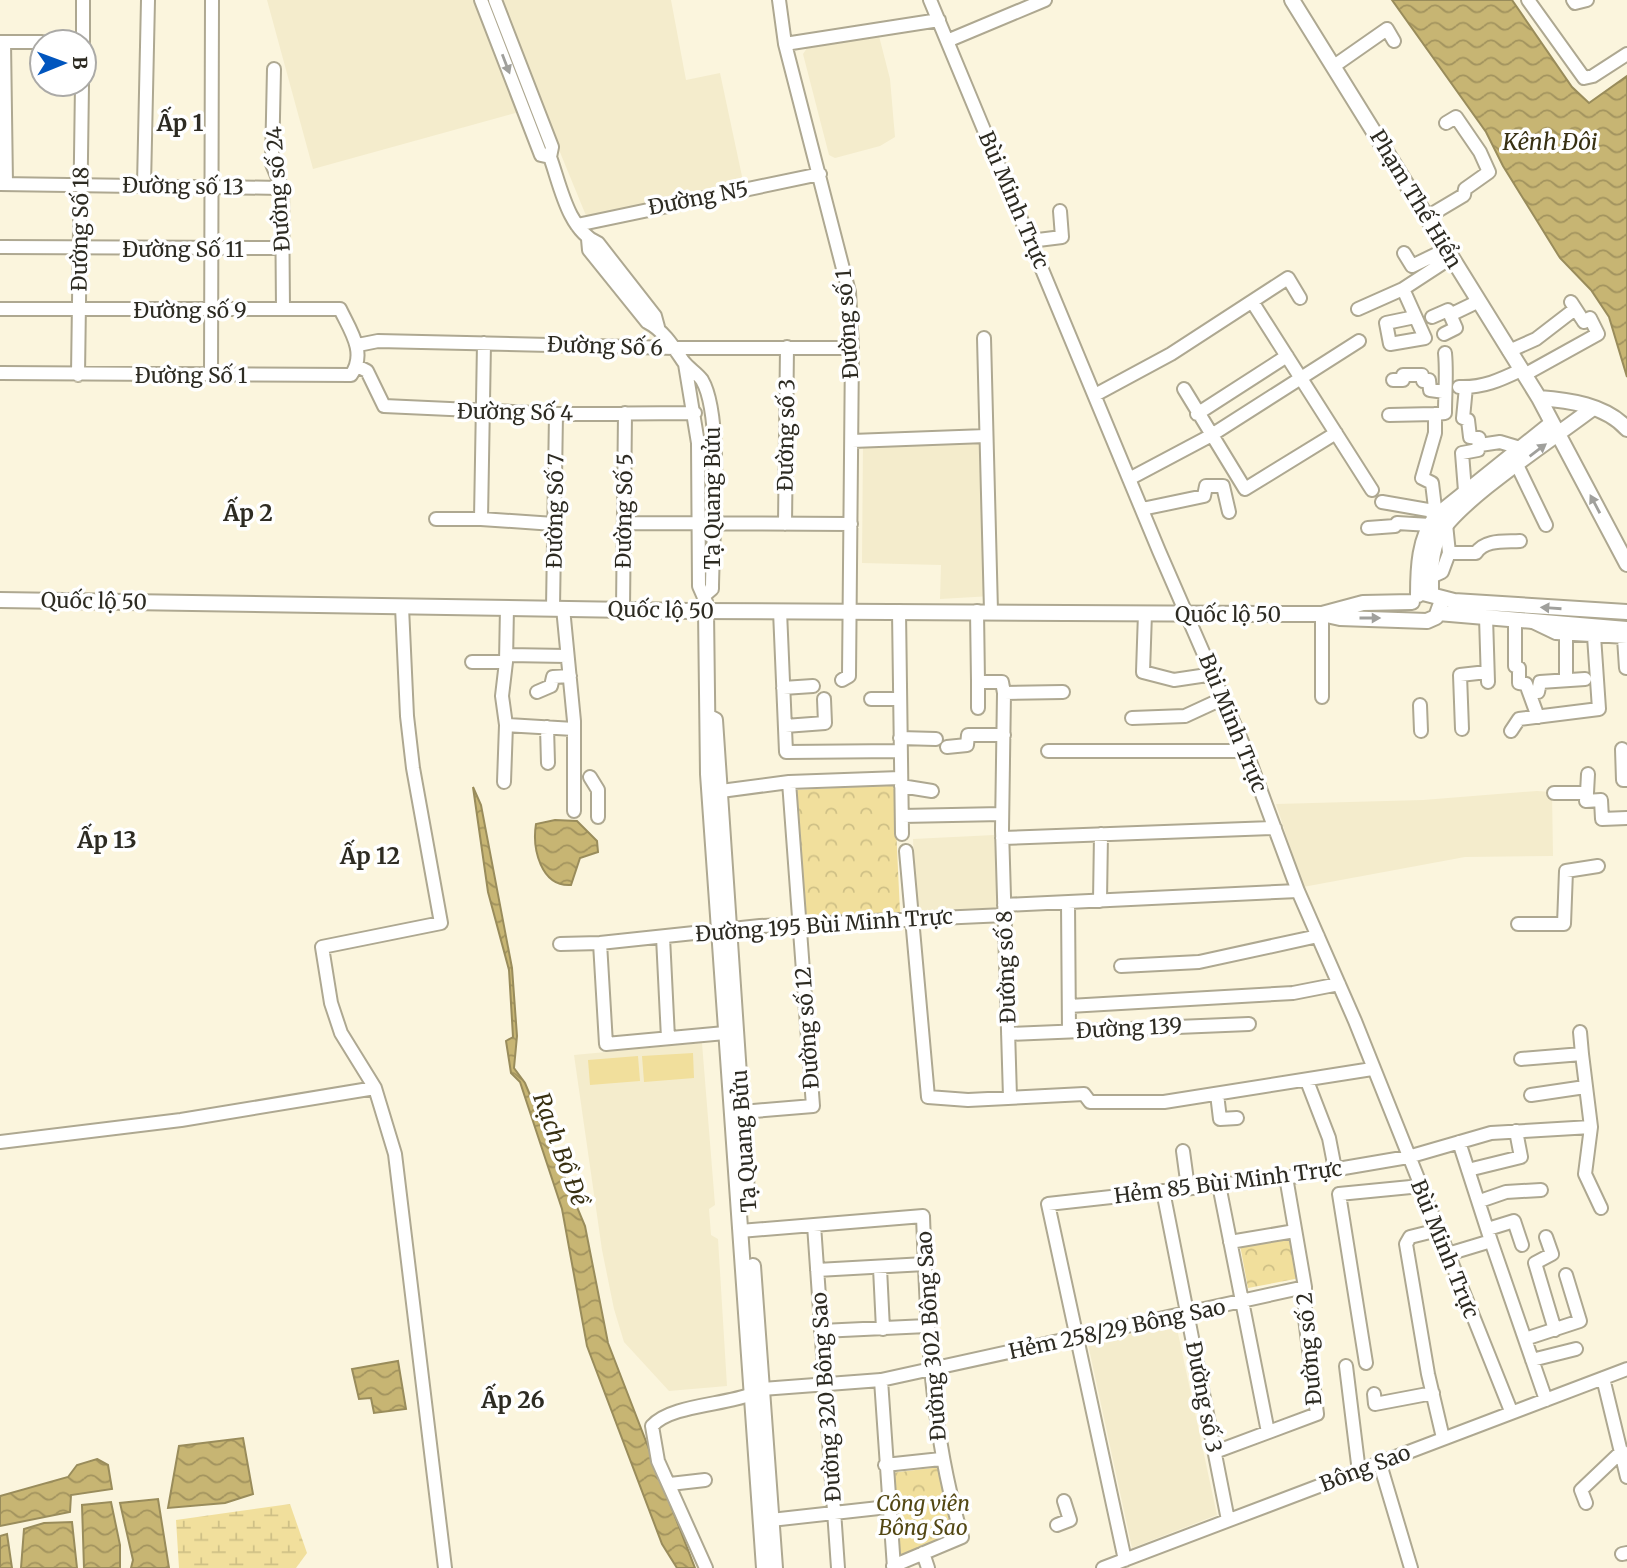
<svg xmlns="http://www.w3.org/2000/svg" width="1627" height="1568" viewBox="0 0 1627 1568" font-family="Merriweather,serif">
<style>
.built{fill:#f4eccc}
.forest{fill:url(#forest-crowns)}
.wetland{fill:url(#wetland-marsh)}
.garden{fill:#f1df9c}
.water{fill:url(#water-waves);stroke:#998c5b;stroke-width:2}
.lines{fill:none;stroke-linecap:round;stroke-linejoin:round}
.minor-casing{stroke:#aea891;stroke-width:16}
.major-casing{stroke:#aea891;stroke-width:18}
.minor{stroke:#fff;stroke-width:12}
.major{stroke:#fff;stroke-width:14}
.oneway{fill:#a0a09c}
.labels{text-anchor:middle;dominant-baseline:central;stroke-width:7;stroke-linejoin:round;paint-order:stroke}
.street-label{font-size:21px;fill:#2d2b22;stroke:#fff}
.park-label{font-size:21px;font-style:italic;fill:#534713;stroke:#fff}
.neighbourhood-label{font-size:23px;font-weight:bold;fill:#2d2b22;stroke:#fff}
.water-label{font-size:23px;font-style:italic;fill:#383012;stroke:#fff}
</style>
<defs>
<pattern id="forest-crowns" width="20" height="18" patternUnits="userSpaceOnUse" patternTransform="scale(1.75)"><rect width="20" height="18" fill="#f1df9c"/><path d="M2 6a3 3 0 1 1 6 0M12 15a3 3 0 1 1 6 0" fill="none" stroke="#cfc086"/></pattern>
<pattern id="wetland-marsh" width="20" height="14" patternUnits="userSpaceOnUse" patternTransform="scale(1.75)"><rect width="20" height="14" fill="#f1df9c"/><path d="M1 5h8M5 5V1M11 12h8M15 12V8" fill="none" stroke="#cfc086"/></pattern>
<pattern id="water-waves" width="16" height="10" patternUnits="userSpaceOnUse" patternTransform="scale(1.75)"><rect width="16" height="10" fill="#c7b573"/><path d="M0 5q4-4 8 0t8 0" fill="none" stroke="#a2935e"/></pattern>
</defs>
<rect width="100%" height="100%" fill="#fbf5dd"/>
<path class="built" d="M267,0H671L686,80L720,73L743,181L587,218L541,106L313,169Z
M879,36L890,79L895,137L880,146L835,158L829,155L803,54L807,48Z
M985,441L992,596L940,599L941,565L862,563L863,444Z
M1537,791L1552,792L1553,856L1465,857L1303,887L1276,804L1423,800Z
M994,835L998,912L917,916L913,839Z
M702,1043L715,1205L709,1209L711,1235L718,1239L727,1386L669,1391L624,1342L614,1309L602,1250L574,1055Z
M1176,1324L1217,1515L1132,1548L1088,1344Z"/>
<path class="forest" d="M894,785L900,912L801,916L796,790Z
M1291,1235L1300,1278L1248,1288L1240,1245Z
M940,1467L957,1536L899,1560L891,1473Z"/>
<path class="wetland" d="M290,1504L307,1553L296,1568H179L176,1520Z"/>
<path class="garden" d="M693,1053L694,1078L644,1082L642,1056Z
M638,1056L640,1081L590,1085L588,1060Z"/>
<path class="water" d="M1392,0H1512L1572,87L1589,103L1627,76V377L1609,317L1591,290L1560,258L1503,166L1486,132Z
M473,787L481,805L512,968L517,1036L514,1068L525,1083L585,1226L608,1343L695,1568H677L662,1544L587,1346L562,1209L520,1082L511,1073L506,1041L513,1037L509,970L488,892Z
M555,820L577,821L597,841L598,852L580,858L571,885C541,887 532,849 536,824Z
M398,1361L406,1409L374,1413L371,1398L359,1399L352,1369Z
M243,1438L253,1494L225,1503L168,1508L179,1446Z
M97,1459L108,1465L112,1489L71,1495L70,1512L0,1526V1496L68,1477L77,1465Z
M158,1499L169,1568H131L133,1560L120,1503Z
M111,1502L120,1545V1568H84L82,1505Z
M72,1522L77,1568H21L24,1529L44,1523Z
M7,1534L12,1568H0V1536Z"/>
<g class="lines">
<g class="minor-casing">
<path id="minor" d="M481,0L541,155L550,157
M495,0L552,147L550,157C560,184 568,231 598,243L655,316L658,327
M779,0L785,44L849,292L852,348L849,676L842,680
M930,0L1159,551L1246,751L1298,891L1355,1021L1511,1411
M1528,0L1584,78L1593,76L1627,54
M1573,0L1575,3L1587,0
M947,41L1045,0
M0,42H42
M4,42L6,184
M83,42V0
M785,44L939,20
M1334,66L1387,29L1394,41
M274,69L272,164L282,188L283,309
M0,184L282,188
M144,185L148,0
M1427,217L1464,195L1465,189L1489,172L1480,152L1456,117L1446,123
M577,225L820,174
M588,239L589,250L647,322C663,330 673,346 683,361C688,368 697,373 702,380C724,417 712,541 712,589L705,595
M1030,241L1062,237L1060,211
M0,247L282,248
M1404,253L1412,266L1447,249
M1403,289L1425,338L1390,344L1386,323L1415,317
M1253,303L1372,490
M0,309H340C350,330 367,353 351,375L0,373
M1358,309L1403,289L1452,257
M1450,315L1479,301
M1432,317L1448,310L1456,328L1444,334
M984,338L991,611
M484,343L481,519L554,524
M358,345L378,341L675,348H852
M1509,351L1536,339L1575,309
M685,364L698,443L699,586L706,602
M357,366L367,371L384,406L556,414L695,413
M78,375L82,84
M1524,375L1598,334L1590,318L1584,322L1571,302
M211,376L212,0
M1393,380H1403V375H1422L1423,381L1429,380L1430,390L1445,392
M1459,387C1483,388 1500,380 1521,370
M1184,389L1245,489L1336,433
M1095,395L1171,354L1288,278L1300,298
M1197,414L1287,356
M1389,415L1435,414
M852,441L986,436
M1480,445L1500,442L1520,448
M1517,465L1546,525
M1129,479L1210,436L1359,341
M1465,491L1462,453L1478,450L1479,438L1470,437L1468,420L1463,418L1466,387
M1382,502L1428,510L1436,516
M1142,509L1204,496L1206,486H1223L1229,512
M1436,516L1432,483L1422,478L1435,433V414L1445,413C1445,392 1447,374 1445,353
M436,519H481
M624,523L851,524
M785,524L787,347
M1368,528L1395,526L1397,523L1430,525
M1449,553H1476C1485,539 1505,542 1520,541
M1431,577L1442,572L1449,553L1446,524
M402,607L407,716L413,768L441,923L322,947L331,1003L341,1033L375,1088L395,1154L445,1568
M553,608L556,414
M563,608L574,721V811
M623,610L625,413
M780,611L786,752L900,751
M899,611L902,834
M977,611L978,682H1002L1004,693L1002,830L1010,1097
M1145,613L1143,672L1174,680L1214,674
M1486,617L1488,682
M1515,619V666L1519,668V683L1526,684L1538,717
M1531,621L1556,633L1627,637
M1566,634V680
M1624,638L1626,668
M507,655L567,656
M472,662H506
M978,682V708
M783,688L813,686
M537,692L551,686L553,677L570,676
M1532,692H1538L1540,682L1585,679
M1004,693L1063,692
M1322,697V614
M871,699H900
M1420,705L1421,731
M1132,718L1185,716L1224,698
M506,725L574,729
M785,726L825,723L824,699
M547,727L548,763
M1462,729L1460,675L1487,672
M1511,731L1519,719L1599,709L1594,636
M900,738L936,739
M947,747L967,745L968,735H1004
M1622,749L1623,780H1627
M1048,751H1246
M590,777L598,790V817
M504,782L506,725L502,696L506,662L507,607
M901,786L932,791
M721,791L789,782L900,778
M1554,793H1587L1586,801L1601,800L1602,819L1627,818
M1587,793L1588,774
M902,816L1002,814
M1002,838L1275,828
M906,851L928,1097L968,1100L1084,1094L1090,1102H1164L1372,1069
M1100,901L1101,834
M1068,903L1069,1031
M1004,905L1298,891
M1518,924H1564L1566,871L1598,866
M663,937L668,1038
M600,943L606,1044L725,1033
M560,944L600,943L760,926L1005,915
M1121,966L1199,962L1318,936
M1069,1006L1293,993L1339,984
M1008,1034L1249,1024
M1582,1054L1591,1127L1585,1174L1601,1208
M1521,1059L1582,1054L1580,1032
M1307,1081L1329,1138L1335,1169
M1217,1094L1220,1119L1237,1118
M1531,1095L1585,1087
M742,1112L813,1106L789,782
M0,1142L181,1120L375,1088
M1183,1151L1188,1188
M1468,1170L1521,1157L1516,1131
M1219,1185L1268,1432
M1163,1191L1228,1520
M1480,1201L1506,1192L1541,1190
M814,1225L838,1568
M1488,1229L1514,1221L1522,1245
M1438,1230L1410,1237L1406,1244L1428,1374L1443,1438
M740,1231L923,1216C927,1325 930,1431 962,1537L893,1566
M1546,1237L1552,1254L1535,1263L1555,1330
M1491,1241L1546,1400
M1230,1242L1295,1231
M1448,1254L1491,1241L1459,1142
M880,1268L883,1329
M817,1270L925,1264
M821,1331L927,1326
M1525,1339L1580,1321L1566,1275
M1532,1360L1576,1349
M1366,1363L1339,1194L1421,1186
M1346,1366L1359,1472
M1603,1378L1627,1477
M881,1380L894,1568
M762,1389L881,1380L1305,1287
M1374,1394L1375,1404L1433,1393
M1215,1452L1317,1414L1305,1318V1287L1286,1177
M1380,1464L1411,1568
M885,1465L941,1459
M670,1484L705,1480
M1586,1503L1581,1490L1622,1451
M771,1520L888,1507
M1057,1525L1070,1520L1064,1501
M923,1553L928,1568
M1622,1554L1627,1553
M1125,1560L1048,1204L1291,1177L1408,1157L1491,1133L1591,1127
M706,1568L658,1461L652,1426C670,1405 725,1405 752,1394
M1103,1568L1627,1369"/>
</g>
<g class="major-casing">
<path id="major" d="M1292,0L1539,398L1627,564
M1539,398C1568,400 1606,405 1627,429
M1423,593L1454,601L1627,612
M1431,594C1431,574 1430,554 1439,535C1458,500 1557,436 1593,408
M1418,595C1418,568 1419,538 1436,516L1552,423
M0,600L691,611L1279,614H1322L1363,603L1412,602
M706,611L708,774L764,1568
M1438,613L1627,629
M1322,614L1340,618L1427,621L1436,617L1440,606
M709,717L715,720L747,1193
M753,1266L775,1568"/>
</g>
<use href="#minor" class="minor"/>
<use href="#major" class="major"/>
</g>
<defs><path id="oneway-solid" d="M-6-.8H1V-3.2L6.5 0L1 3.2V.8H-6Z" transform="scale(1.75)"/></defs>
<g class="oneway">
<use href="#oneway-solid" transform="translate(506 64) rotate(69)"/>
<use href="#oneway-solid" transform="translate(1538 450) rotate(-37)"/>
<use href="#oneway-solid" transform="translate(1595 504) rotate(-118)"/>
<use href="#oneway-solid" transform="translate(1551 608) rotate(-176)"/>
<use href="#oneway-solid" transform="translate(1370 618)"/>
</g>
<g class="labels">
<g class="street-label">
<text transform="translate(183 186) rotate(1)">Đường số 13</text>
<text transform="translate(278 189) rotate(-94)">Đường số 24</text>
<text transform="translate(698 198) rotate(-11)">Đường N5</text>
<text transform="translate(1416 199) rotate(59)">Phạm Thế Hiển</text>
<text transform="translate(1014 200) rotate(67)">Bùi Minh Trực</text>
<text transform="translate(80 229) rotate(-89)">Đường Số 18</text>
<text x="183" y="249">Đường Số 11</text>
<text x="190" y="310">Đường số 9</text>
<text transform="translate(847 324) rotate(-94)">Đường số 1</text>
<text transform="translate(605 346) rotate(2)">Đường Số 6</text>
<text x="191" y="375">Đường Số 1</text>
<text transform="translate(515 412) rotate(1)">Đường Số 4</text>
<text transform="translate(786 435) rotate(-89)">Đường số 3</text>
<text transform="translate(712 498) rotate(-90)">Tạ Quang Bửu</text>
<text transform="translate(555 511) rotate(-89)">Đường Số 7</text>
<text transform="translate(624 511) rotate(-89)">Đường Số 5</text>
<text transform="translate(94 601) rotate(1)">Quốc lộ 50</text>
<text transform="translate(661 610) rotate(1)">Quốc lộ 50</text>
<text x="1228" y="614">Quốc lộ 50</text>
<text transform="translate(1233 723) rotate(68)">Bùi Minh Trực</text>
<text transform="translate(824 925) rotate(-4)">Đường 195 Bùi Minh Trực</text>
<text transform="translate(1006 967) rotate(-92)">Đường số 8</text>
<text transform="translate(807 1028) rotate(-94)">Đường số 12</text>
<text transform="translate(1129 1028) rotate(-3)">Đường 139</text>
<text transform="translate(744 1141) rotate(-94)">Tạ Quang Bửu</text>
<text transform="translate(1228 1182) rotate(-7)">Hẻm 85 Bùi Minh Trực</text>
<text transform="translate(1445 1249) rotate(68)">Bùi Minh Trực</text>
<text transform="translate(1117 1329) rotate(-12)">Hẻm 258/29 Bông Sao</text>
<text transform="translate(931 1336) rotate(-94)">Đường 302 Bông Sao</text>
<text transform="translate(1309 1349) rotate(-95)">Đường số 2</text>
<text transform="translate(826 1397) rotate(-94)">Đường 320 Bông Sao</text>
<text transform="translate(1204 1397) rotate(79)">Đường số 3</text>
<text transform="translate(1365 1468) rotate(-21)">Bông Sao</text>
</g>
<g class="park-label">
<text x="923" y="1503">Công viên<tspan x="923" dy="24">Bông Sao</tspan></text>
</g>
<g class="neighbourhood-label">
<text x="180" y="122">Ấp 1</text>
<text x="248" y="512">Ấp 2</text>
<text x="107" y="839">Ấp 13</text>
<text x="370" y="855">Ấp 12</text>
<text x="513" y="1399">Ấp 26</text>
</g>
<g class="water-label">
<text x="1550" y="141">Kênh Đôi</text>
<text transform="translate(561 1149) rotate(70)">Rạch Bồ Đề</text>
</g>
</g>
<g transform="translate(63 63) rotate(89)"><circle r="33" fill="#ffffff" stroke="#abaaa7" stroke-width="2"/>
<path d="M0-5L12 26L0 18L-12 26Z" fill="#0055be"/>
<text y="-10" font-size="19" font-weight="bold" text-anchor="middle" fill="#2d2b22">B</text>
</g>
</svg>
